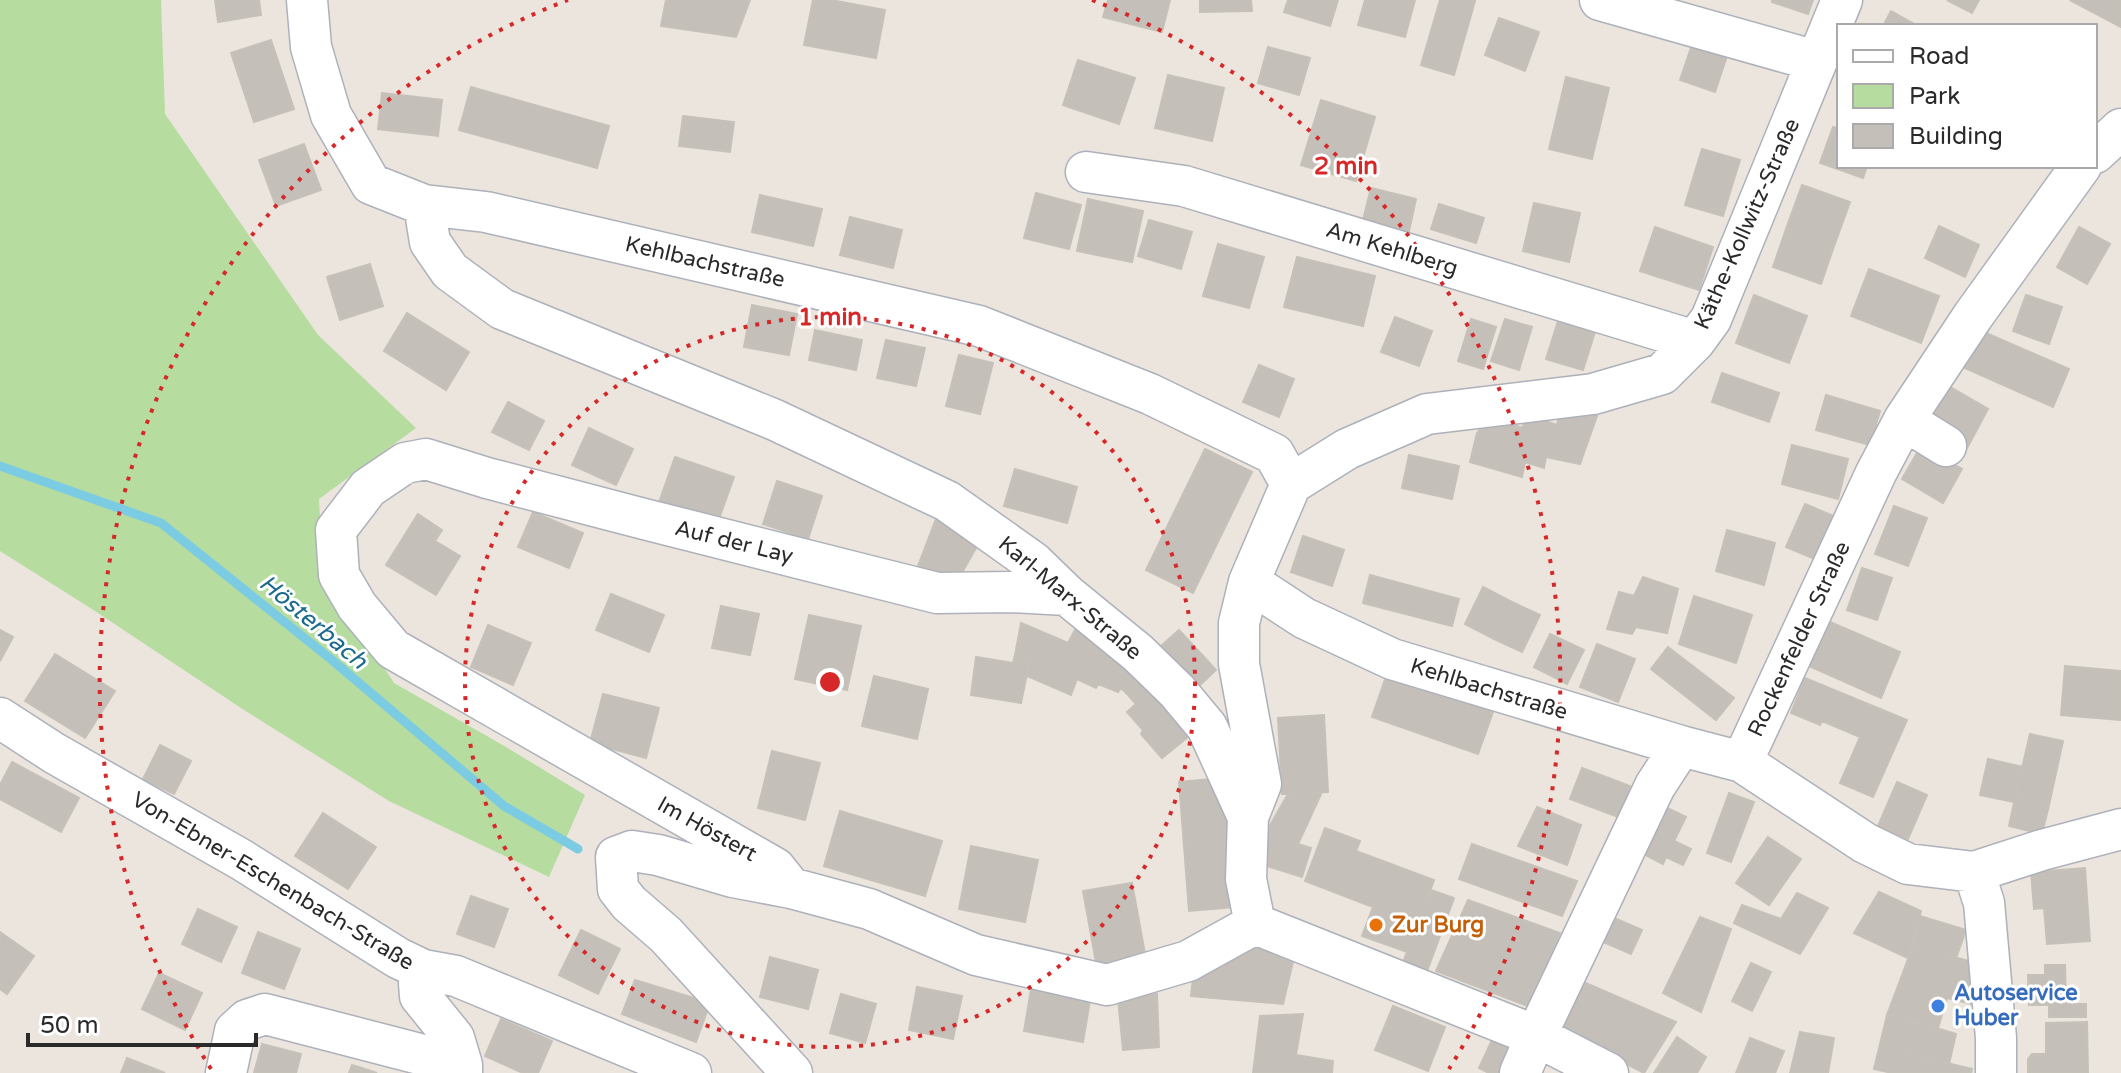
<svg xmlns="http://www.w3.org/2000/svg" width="2121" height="1073" viewBox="0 0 2121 1073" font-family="'Varela Round',sans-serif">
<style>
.green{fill:#b6dca0}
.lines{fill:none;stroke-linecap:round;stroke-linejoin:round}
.stream{stroke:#7bcbe3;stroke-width:9}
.building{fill:#c4bfb9;stroke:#c6c1b8;stroke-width:2}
.minor-casing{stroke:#aeb1ba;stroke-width:43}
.minor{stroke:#fff;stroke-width:40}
.ring{fill:none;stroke:#d62828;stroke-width:4;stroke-dasharray:4 8}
.food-dot{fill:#e8710a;stroke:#fff;stroke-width:3}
.shop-dot{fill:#3f7fe0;stroke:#fff;stroke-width:3}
.labels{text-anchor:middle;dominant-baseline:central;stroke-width:6;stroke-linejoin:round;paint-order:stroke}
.street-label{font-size:22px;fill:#2a2a2a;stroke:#fff}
.food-label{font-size:22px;font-weight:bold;fill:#c56008;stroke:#fff;text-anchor:start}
.shop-label{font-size:22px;font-weight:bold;fill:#366cbe;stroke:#fff;text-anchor:start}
.water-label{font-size:24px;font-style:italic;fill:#1b6a8e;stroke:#fff}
.centre{fill:#d62828;stroke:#fff;stroke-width:4}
.ring-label{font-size:24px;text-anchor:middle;font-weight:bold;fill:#d62828;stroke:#fff;stroke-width:6;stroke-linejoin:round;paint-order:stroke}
</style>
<rect width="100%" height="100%" fill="#ebe5de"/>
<path class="green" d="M0,0H161L165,114L318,335L416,428L319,499L323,572L394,683L506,747L585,795L549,877L389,801L244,710L95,611L0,551Z"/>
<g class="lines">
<path class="stream" d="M0,466L161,523L332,660L504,806L578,849"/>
</g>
<path class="building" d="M215,0H259L261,15L218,22Z
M666,0H750L736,37L661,26Z
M813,0H831L885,10L876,58L804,45Z
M1108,0H1170L1162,32L1103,17Z
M1200,0H1251L1252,11L1200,12Z
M1288,0H1338L1330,26L1284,12Z
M1365,0H1415L1405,37L1358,25Z
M1440,0L1475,1L1454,75L1421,65Z
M1772,0H1813L1808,14L1772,2Z
M1947,0H1979L1972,13Z
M2070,0H2121V27Z
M1891,11L1918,26H1883Z
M1499,18L1539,32L1525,71L1485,55Z
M1695,36L1730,47L1715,92L1680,80Z
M271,40L294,109L254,122L231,53Z
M1268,47L1310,58L1299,95L1258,83Z
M1078,60L1135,78L1119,124L1063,105Z
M1168,75L1224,88L1212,141L1155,128Z
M1566,77L1609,88L1592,159L1549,149Z
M471,87L609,126L597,168L459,130Z
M382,93L442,100L438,136L378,129Z
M1321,100L1375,117L1356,181L1301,165Z
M683,116L734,122L730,152L679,146Z
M1833,127L1839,129V166H1867L1863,178L1820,163Z
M304,144L321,190L276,206L259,160Z
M1702,149L1740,160L1732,186L1694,175Z
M1694,175L1732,186L1723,216L1685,205Z
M1802,185L1850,202L1833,249L1785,232Z
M1371,188L1416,199L1409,231L1363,220Z
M1036,193L1081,205L1069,249L1024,238Z
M760,195L822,209L813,246L752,232Z
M1088,199L1143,211L1132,262L1077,251Z
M1534,203L1580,213L1569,262L1523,251Z
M1439,204L1484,218L1476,243L1431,229Z
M850,217L902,230L893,268L840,255Z
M1149,220L1192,232L1181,269L1138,256Z
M1939,226L1979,245L1965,277L1925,258Z
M1655,227L1713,247L1699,290L1640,271Z
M2079,227L2110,244L2087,284L2057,267Z
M1785,232L1833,249L1821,284L1773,267Z
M1218,244L1264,257L1249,308L1203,296Z
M1297,257L1375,276L1363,326L1284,307Z
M370,264L383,306L340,320L327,277Z
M1869,269L1939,296L1921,343L1851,316Z
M1754,295L1807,316L1789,363L1736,343Z
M2026,295L2062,307L2049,344L2013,331Z
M752,305L797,314L789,355L744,347Z
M407,313L469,352L446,390L384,351Z
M1395,317L1432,331L1419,366L1381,352Z
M1471,319L1496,327L1483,369L1458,361Z
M1505,319L1532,327L1519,370L1491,361Z
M1558,321L1595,332L1583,370L1546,359Z
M815,330L862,340L856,370L809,360Z
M1986,333L2069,369L2053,407L1965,368Z
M886,340L925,348L916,386L877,378Z
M959,355L993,363L980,414L946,406Z
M1259,365L1294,379L1279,417L1243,402Z
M1722,373L1779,393L1769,422L1712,402Z
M1940,381L1988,409L1966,450L1916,419Z
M1826,395L1880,411L1870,445L1816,430Z
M508,402L544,421L529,450L492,432Z
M1561,409L1597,416L1580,464L1546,457L1544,468L1525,462L1522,477L1470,462L1477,433L1492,416L1522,428L1528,415L1557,425Z
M589,428L633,449L616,485L572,465Z
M1792,445L1848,459L1838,499L1782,484Z
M1921,446L1962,469L1943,503L1902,479Z
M1205,449L1252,472L1193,593L1146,570Z
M1409,455L1459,466L1452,499L1402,488Z
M675,457L734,477L716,527L657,508Z
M1015,469L1077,487L1067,523L1004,506Z
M777,481L822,496L808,539L763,524Z
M1805,504L1836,517L1817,560L1786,547Z
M1894,506L1927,518L1908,566L1875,554Z
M533,512L583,533L569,568L518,547Z
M418,514L442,530L435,541L460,556L436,595L386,565Z
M936,519L979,543L956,583L918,566Z
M1727,530L1775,543L1764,585L1716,571Z
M1303,536L1344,550L1332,586L1291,572Z
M1862,568L1892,578L1877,620L1847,610Z
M1370,575L1459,599L1452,626L1363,603Z
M1643,577L1678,589L1667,633L1636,627L1632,634L1607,629L1619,592L1634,596Z
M1483,587L1512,602L1494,639L1465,624Z
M611,594L664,615L649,652L596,630Z
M1694,596L1752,615L1736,663L1679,644Z
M1512,602L1540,615L1522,652L1494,639Z
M721,606L759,614L750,655L712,648Z
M809,615L861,626L847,690L795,679Z
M1082,617L1116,642L1096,688L1077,679L1071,695L1027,676L1030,659L1015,655L1021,623L1068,643Z
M1830,622L1900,652L1881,698L1809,666Z
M488,625L531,643L513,685L471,667Z
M0,630L13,637L0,661Z
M1179,630L1216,670L1200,685L1191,675L1182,682L1164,663L1172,656L1162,645Z
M1550,634L1584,650L1567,684L1534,667Z
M1116,642L1149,679L1129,696L1121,688L1118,692L1098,684Z
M1597,644L1635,659L1618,702L1580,687Z
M1668,647L1734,698L1716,720L1651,669Z
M55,654L115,691L85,738L25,701Z
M1015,655L1030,659L1021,703L971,695L976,657L1013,663Z
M2065,666L2121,671V720L2061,715Z
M1388,671L1494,709L1478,754L1372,717Z
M874,676L928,689L917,739L862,726Z
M1805,678L1834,690L1820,725L1791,713Z
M1149,679L1194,732L1162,758L1141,734L1143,730L1127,712L1136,704L1129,696Z
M1834,690L1907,720L1873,797L1840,783L1860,737L1822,721Z
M603,694L659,708L646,758L590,743Z
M1324,715L1328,792L1282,794L1278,718Z
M2030,734L2063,741L2049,805L2015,798Z
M160,745L191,761L174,794L143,779Z
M772,751L820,763L805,820L758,808Z
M1988,759L2023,767L2014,802L1980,795Z
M12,762L79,798L61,832L0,799V785Z
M1582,768L1630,786L1618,817L1570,799Z
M1223,778L1229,842L1184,846L1179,782Z
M1897,782L1927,795L1908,839L1878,826Z
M1322,792L1298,844L1265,834L1288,794Z
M1729,793L1754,802L1731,862L1707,853Z
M2015,798L2049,805L2042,834L2009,826Z
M1657,803L1686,817L1674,841L1691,849L1683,865L1666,857L1663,864L1634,849Z
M1537,807L1581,825L1567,865L1518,846Z
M840,811L942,841L925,896L824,866Z
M323,813L376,847L348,889L295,856Z
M1325,828L1360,841L1356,851L1434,880L1407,952L1362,936L1373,907L1305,881Z
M1265,834L1311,848L1302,877L1257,863Z
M1768,837L1801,859L1769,905L1736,883Z
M1229,842L1235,907L1189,911L1184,846Z
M1472,844L1577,881L1562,916L1459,879Z
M971,846L1038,860L1025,922L959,909Z
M2085,868L2090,941L2047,944L2044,908L2034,909L2031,872Z
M1132,883L1146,959L1097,968L1083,891Z
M1431,890L1454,898L1426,974L1402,965Z
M1879,892L1921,911L1908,958L1854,933Z
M1797,893L1828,908L1800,954L1734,923L1742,905L1781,919Z
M471,896L508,909L494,947L457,934Z
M1468,900L1560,933L1530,1007L1436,971Z
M198,909L237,927L221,962L182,944Z
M1605,914L1642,930L1631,954L1594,938Z
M1920,916L1966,930L1956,958L1913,946Z
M1700,917L1731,929L1701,1012L1663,993Z
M581,930L620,949L598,994L559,975Z
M0,932L34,956L7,994L0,989Z
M258,932L300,949L284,989L242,973Z
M1254,943L1294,958L1283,1004L1191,996L1194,968Z
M1913,946L1980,964V1006L1947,998L1938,1028L1887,1015Z
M770,957L818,970L808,1009L760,997Z
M1751,963L1771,972L1752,1011L1732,1001Z
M2045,965H2065L2066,1004H2086V1017H2049V1005H2029L2028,975H2045Z
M159,973L202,993L185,1030L142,1009Z
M1574,978L1676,1022L1644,1073L1553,1026Z
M635,980L710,1003L696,1042L622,1014Z
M1032,984L1091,995L1083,1042L1024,1031Z
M917,987L962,996L953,1039L909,1030Z
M841,994L876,1004L865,1043L830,1033Z
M1157,994L1159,1047L1123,1050L1118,999Z
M1393,1006L1445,1027L1428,1071L1375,1050Z
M1303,1014L1296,1055L1333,1061L1332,1073H1253L1260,1016Z
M1887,1015L1913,1021L1905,1053L1972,1069L1971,1073H1892L1874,1069Z
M501,1019L552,1041L538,1073H523L485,1056Z
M1913,1021L1956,1034L1949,1064L1905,1053Z
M2087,1022L2088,1073H2028V1059L2032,1054H2046V1023Z
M1800,1032L1834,1038L1828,1073H1790Z
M1677,1037L1706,1057L1697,1073H1654Z
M1750,1038L1784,1051L1775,1073H1736Z
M1492,1040L1521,1054L1512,1073H1489L1479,1068Z
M262,1044L301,1054L296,1073H254Z
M127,1058L165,1073H121Z
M352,1065L377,1073H349Z"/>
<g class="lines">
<g class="minor-casing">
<path id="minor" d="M307,0L311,47L331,115L371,184L424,205L486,212L979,326L1150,394L1274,454L1291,484
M1600,0L1816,61
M2095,153L2121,129
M1086,172L1184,186L1695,341
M424,205L430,242L450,271L502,309L775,420L947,501L1033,562L1067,595L1138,653L1177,691L1207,727L1248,817L1246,879L1255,924L1536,1036L1608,1073
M1904,420L1946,446
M1249,582L1304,618L1392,659L1681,746L1742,762L1865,843L1908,864L1974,872L1984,903L1996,1038V1073
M0,718L54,753L242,860L398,958L423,970L456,976L691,1073
M1742,762L1876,473L1904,420L1973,316L2081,166
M1248,817L1261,784L1239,664V623L1249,582L1291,484L1347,449L1427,414L1593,394L1662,374L1695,341L1711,319L1842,0
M1974,872L2042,850L2121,829
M791,888L775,868L393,649L357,606L339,575L336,530L368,488L405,463L426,459L487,478L644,519L937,593L1010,592L1067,595
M423,970L419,983L420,996L454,1038L462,1065V1073
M226,1073L235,1031L247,1020L265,1014L462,1065
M792,1073L666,935L629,903L618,889L616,857L632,851L658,855L733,877L791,888L869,909L976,955L1107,985L1188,961L1255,924
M1520,1073L1536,1036L1655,786L1681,746"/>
</g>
<use href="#minor" class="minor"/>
</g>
<g class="ring">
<circle cx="830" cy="682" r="365"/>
<path d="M211 1069A730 730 0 0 1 568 0M1092 0A730 730 0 0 1 1449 1069"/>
</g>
<circle class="food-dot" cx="1376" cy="925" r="8"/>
<circle class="shop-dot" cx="1938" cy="1006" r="8"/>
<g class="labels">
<g class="street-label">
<text transform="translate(1747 224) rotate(-66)">Käthe-Kollwitz-Straße</text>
<text transform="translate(1392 249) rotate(17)">Am Kehlberg</text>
<text transform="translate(705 262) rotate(13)">Kehlbachstraße</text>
<text transform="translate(734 542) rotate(14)">Auf der Lay</text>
<text transform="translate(1070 598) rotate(40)">Karl-Marx-Straße</text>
<text transform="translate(1799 639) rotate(-65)">Rockenfelder Straße</text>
<text transform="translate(1489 689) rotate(17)">Kehlbachstraße</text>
<text transform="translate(707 829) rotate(29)">Im Höstert</text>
<text transform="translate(273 881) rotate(31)">Von-Ebner-Eschenbach-Straße</text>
</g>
<g class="food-label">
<text x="1392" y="925">Zur Burg</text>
</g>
<g class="shop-label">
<text x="1954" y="993">Autoservice<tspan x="1954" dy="25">Huber</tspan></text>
</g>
<g class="water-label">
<text transform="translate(313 622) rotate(40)">Hösterbach</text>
</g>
</g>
<circle cx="830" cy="682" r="12" class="centre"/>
<g class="ring-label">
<text x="1346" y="174">2 min</text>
<text x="830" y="325">1 min</text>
</g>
<rect x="1837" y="24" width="260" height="144" fill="#ffffff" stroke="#aaaaaa" stroke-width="2"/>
<rect x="1853" y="50" width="40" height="12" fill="#ffffff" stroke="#aaaaaa" stroke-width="2"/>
<text x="1909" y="64" font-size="24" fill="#2a2a2a">Road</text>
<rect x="1853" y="84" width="40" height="24" fill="#b6dca0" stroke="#aaaaaa" stroke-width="2"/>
<text x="1909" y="104" font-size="24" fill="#2a2a2a">Park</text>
<rect x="1853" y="124" width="40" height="24" fill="#c4bfb9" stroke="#aaaaaa" stroke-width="2"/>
<text x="1909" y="144" font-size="24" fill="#2a2a2a">Building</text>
<path d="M28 1033v12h228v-12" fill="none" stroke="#2a2a2a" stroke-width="4"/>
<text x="40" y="1033" font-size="24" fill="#2a2a2a" stroke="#ffffff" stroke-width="6" paint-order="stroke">50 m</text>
</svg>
